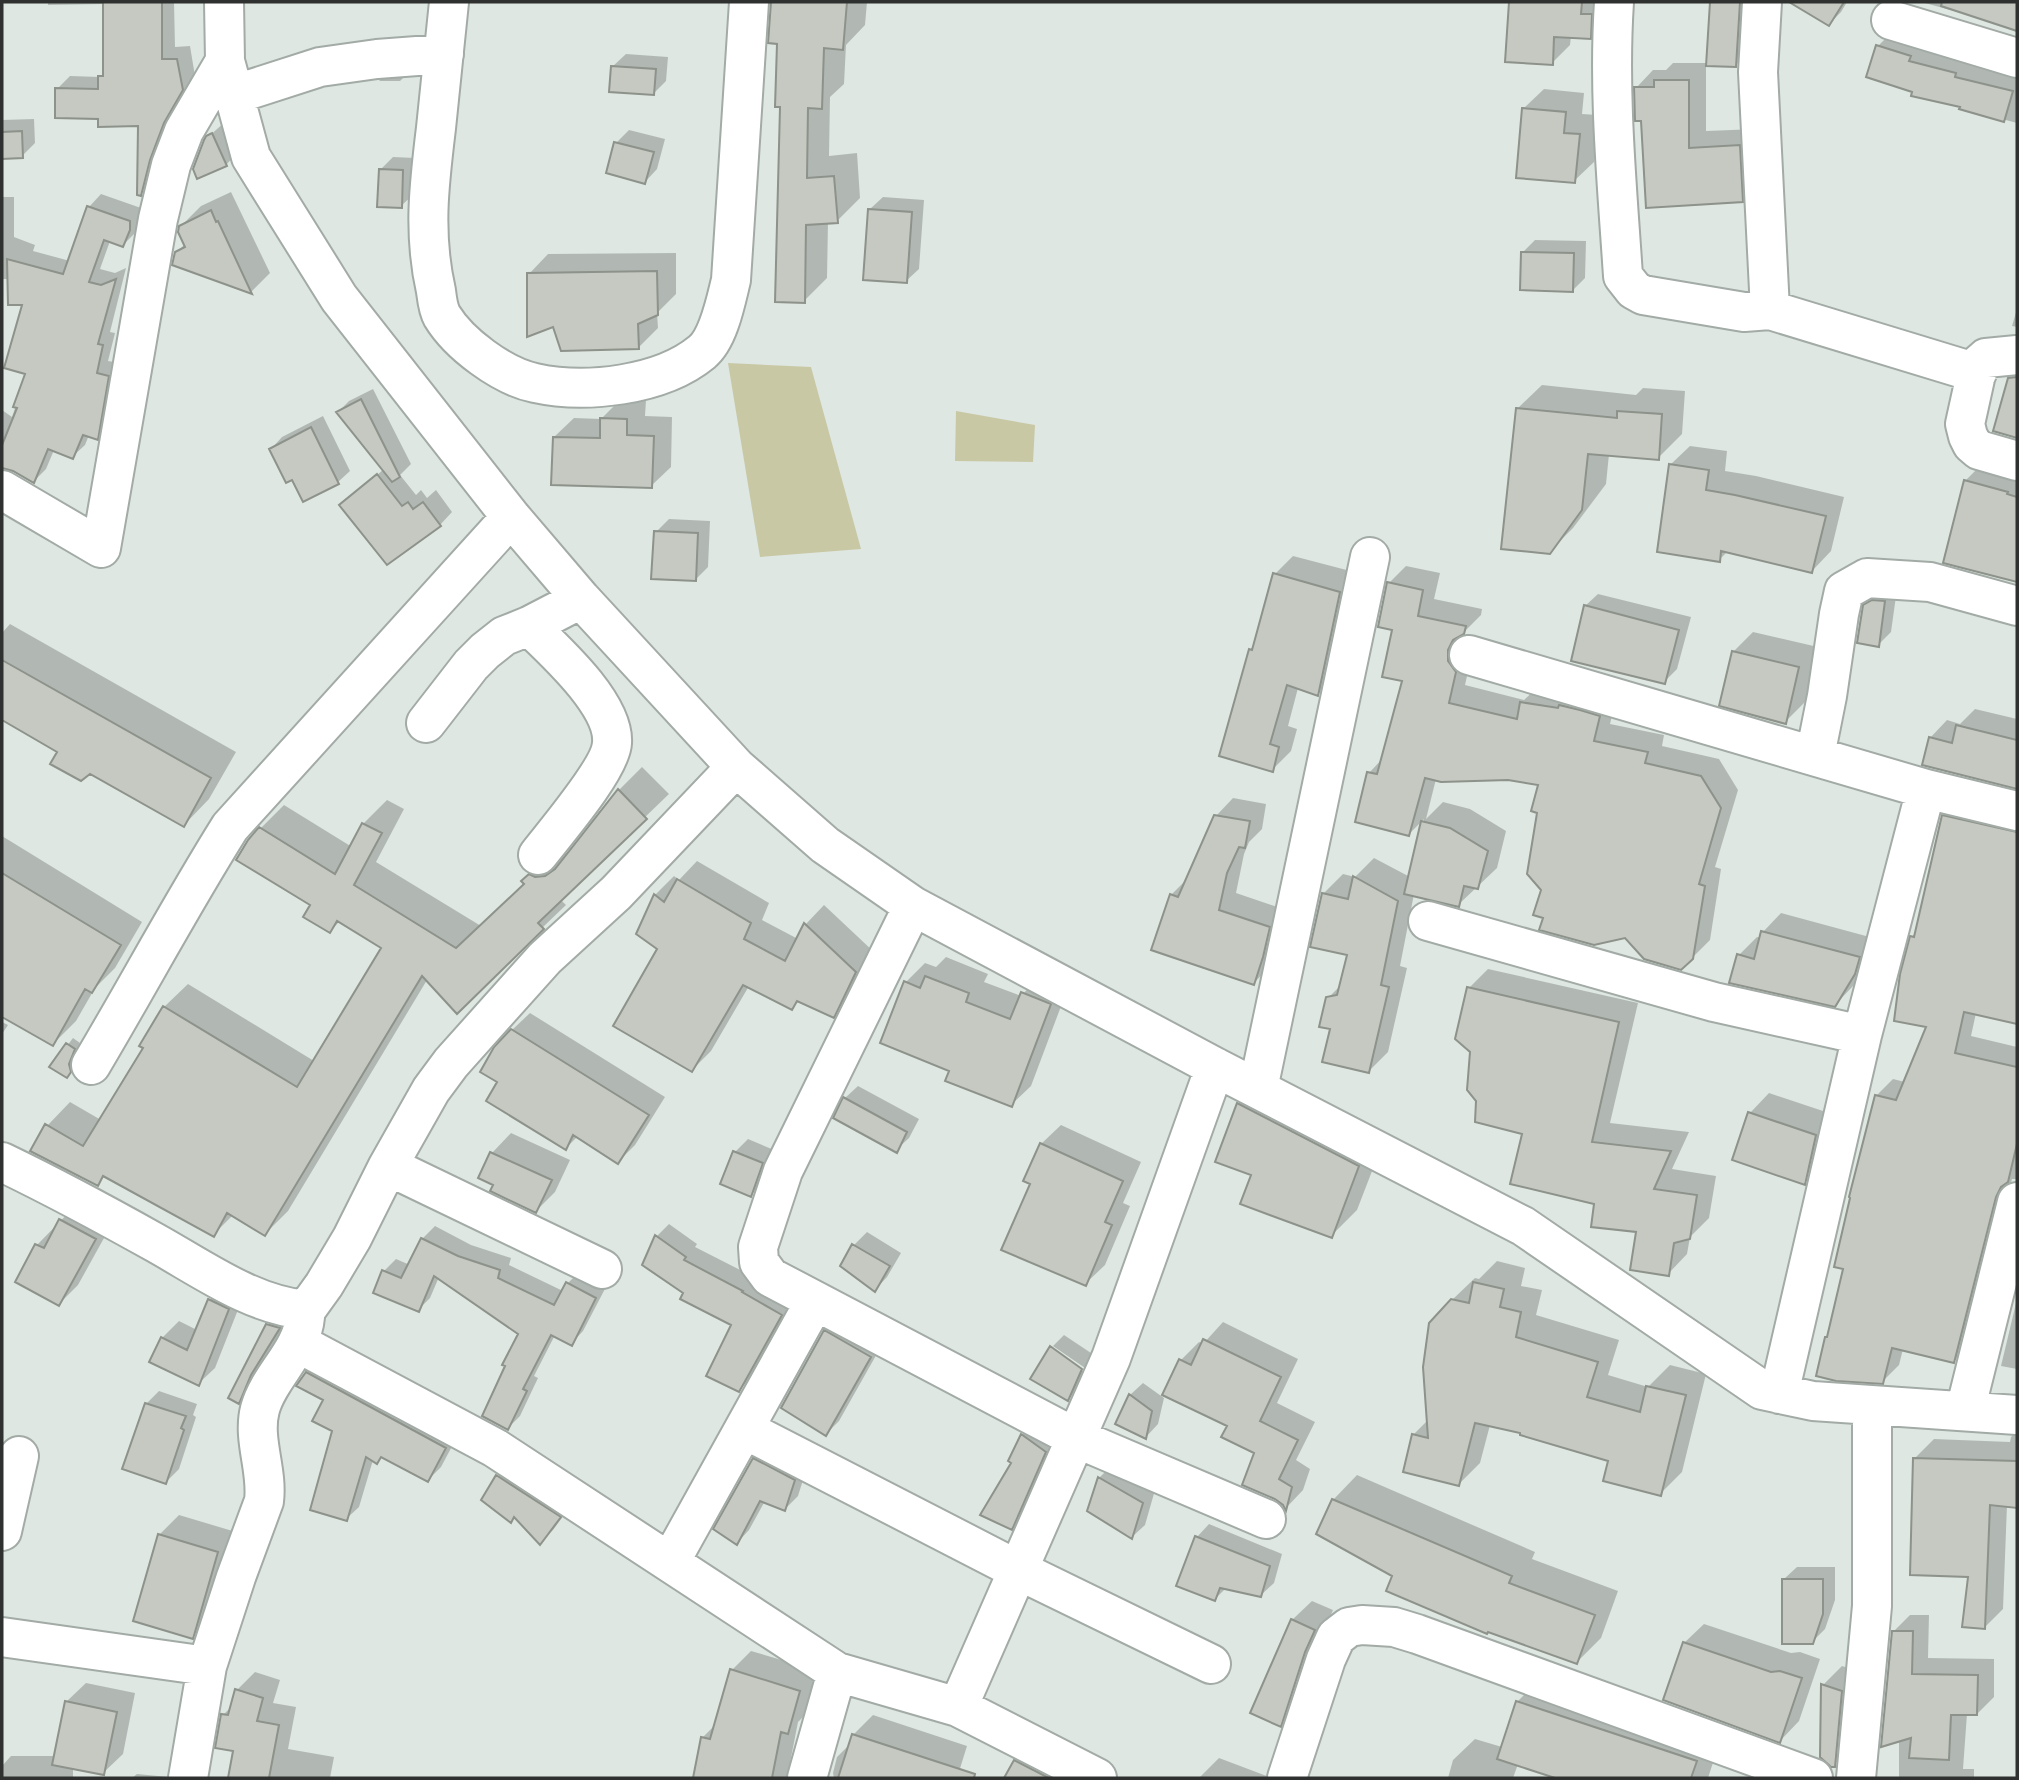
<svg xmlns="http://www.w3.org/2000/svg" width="2019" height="1780" viewBox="0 0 2019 1780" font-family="Manrope,sans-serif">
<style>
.green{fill:#c9c8a5}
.shadow{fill:#0003}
.building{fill:#c5c9c1;stroke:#8d928a;stroke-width:2}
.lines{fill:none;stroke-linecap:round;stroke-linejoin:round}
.minor-casing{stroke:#a3aba6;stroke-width:42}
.minor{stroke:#fff;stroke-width:38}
</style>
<rect width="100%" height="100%" fill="#dee7e1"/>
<path class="green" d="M728,363L811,367L861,549L760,557Z
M956,411L1035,425L1033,462L955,461Z"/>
<path class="shadow" d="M48,2H186H174L175,47L190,46L195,76L154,181L140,194V124L100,117L57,89L70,76L100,77L105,72L104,4L48,5Z
M771,2H867L865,25L846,45L844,84L830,97L829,156L857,153L860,198L837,221L828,222L827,278L804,301L781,105L779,42H770Z
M1510,2H1609L1608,19L1590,37L1571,36L1570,45L1552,63L1507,60Z
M1712,2H1751L1748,52L1736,65L1706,64V131L1757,129L1759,183L1742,201L1643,119L1636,88L1653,70H1666L1673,63H1708Z
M1793,2H1847L1841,12L1829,24Z
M1921,2H2017V29L1970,14L1969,15Z
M1891,33L1968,60L1967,64L2017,77V123L1961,108L1962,106L1914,91L1878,46Z
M626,54L668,57L666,81L653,94L613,66Z
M406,75L400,81H379L384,76Z
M1544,89L1584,93L1582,114L1598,115L1594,162L1574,181L1524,108Z
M34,119L35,143L22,156L2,157V120Z
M225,122L238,152L226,165L208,137Z
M629,130L665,139L657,169L645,182L616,143Z
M393,157L415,158L414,194L401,206L380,170Z
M231,192L270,273L251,292L174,264L176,253L185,244L181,226L201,206Z
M101,194L141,208V216L135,233L123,245L110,241L100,269L115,273L126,268L110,332L115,333L108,361L120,363L109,425L97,438L89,435L85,445L72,457L54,450L46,469L34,481L13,469L2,466V410L12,417L27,373L24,304L9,279H2V197H14V237L35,245L33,251L70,261L89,207Z
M883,197L924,200L919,269L906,281L870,209Z
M1535,240L1586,241L1585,278L1572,291L1523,252Z
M676,253V294L657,313L658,328L638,348L554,325L529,274L548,254Z
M2017,309V327L2012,326Z
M2017,371V437L1995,430L2009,379Z
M1542,385L1636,395L1643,388L1685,391L1682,434L1658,458L1609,454L1606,484L1573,528L1549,552L1518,408Z
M373,389L411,464L400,475L416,495L421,490L427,498L436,490L452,512L440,525L342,505L384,469L338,412L349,401Z
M621,399L646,400L645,416L672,417L671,467L651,486L554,437L574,418L601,419Z
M323,416L350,471L338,482L304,500L293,478L271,449L282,437Z
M1690,446L1727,451L1725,471L1756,476L1844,497L1831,551L1812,571L1728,551L1719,560L1670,465Z
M1978,468L2017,479V582L1945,562L1965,481Z
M669,519L710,521L708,567L695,580L656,532Z
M1293,556L1358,573L1336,676L1318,694L1298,688L1288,726L1297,729L1291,751L1272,770L1251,650L1255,646L1275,574Z
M1406,566L1440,573L1434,599L1482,609L1481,615L1465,631V643L1472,654L1465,685L1524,700L1539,686L1616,699L1610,724L1664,735L1662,746L1719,759L1738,790L1715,867L1721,869L1710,940L1692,958L1625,936L1545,917L1539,811L1540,783L1508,778L1436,779L1426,819L1443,802L1470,809L1506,831L1497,868L1458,905L1414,894L1400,966L1407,968L1388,1052L1369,1071L1332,1028L1328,998L1342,984L1349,953L1323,894L1343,874L1355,877L1374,858L1410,877L1424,819L1409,834L1369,773L1383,758L1404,680L1394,629L1389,583Z
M1897,589L1891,632L1878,645L1865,606L1878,593Z
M1598,594L1691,617L1677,669L1664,682L1585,606Z
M10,624L236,752L209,799L184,825L2,718V633Z
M1753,632L1818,647L1805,702L1785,722L1733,652Z
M1975,709L2017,719V787L1924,764L1930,738L1947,720L1960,724Z
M642,767L669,794L560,899L566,905L542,928L427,980L288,1211L265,1234L233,1215L213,1235L105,1176L97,1184L47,1126L70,1102L101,1120L145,1047L164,1007L188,984L314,1061L383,947L340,921L330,931L261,828L284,805L352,847L363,824L387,800L404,809L376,862L481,926L526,884L523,881L553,852L560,854L570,853L619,790Z
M1233,798L1266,804L1262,829L1249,842L1244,854L1236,893L1286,910L1271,965L1254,983L1171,895L1189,877L1216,816Z
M1960,799L2017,813V1022L1976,1013L1971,1036L2017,1047V1179H2012L1971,1344L1954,1361L1903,1349L1899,1365L1882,1382L1829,1335L1845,1268L1876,1096L1893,1079L1905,1082L1928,1026L1912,937L1917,932L1943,816Z
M2,836L142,922L115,968L95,988L76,1021L53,1044L2,1011Z
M697,861L769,903L762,920L798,939L806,924L824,905L874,952L852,997L833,1016L800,1000L792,1008L749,986L711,1051L692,1070L660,948L638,933L655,895L674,876L679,880Z
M1781,913L1877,939L1873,954L1853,986L1835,1005L1739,955L1757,937L1761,938L1763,932Z
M946,957L988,974L984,982L1021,996L1042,974L1069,985L1031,1086L1011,1105L952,1070L906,982L925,963L936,967Z
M1488,969L1638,1003L1610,1123L1689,1132L1672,1169L1716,1176L1709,1218L1690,1237L1687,1254L1668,1274L1638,1231L1596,1203L1524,1133L1477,1101L1472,1051L1469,988Z
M530,1013L665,1097L635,1145L618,1162L578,1136L566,1148L500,1082L512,1030Z
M2,1022L8,1025L2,1034Z
M73,1038L80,1043L74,1057L76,1065L67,1076L52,1066Z
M1264,1078L1384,1140L1357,1210L1331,1236L1238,1104Z
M858,1086L919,1119L909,1138L896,1150L845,1098Z
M1769,1093L1835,1115L1824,1163L1804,1183L1750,1113Z
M1061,1125L1141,1162L1123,1203L1130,1206L1105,1265L1085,1284L1032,1183L1041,1144Z
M511,1133L570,1160L555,1192L536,1211L495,1184L480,1177L492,1153Z
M748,1139L774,1150L764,1182L751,1195L735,1152Z
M80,1201L114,1220L78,1285L59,1304L37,1245Z
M669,1224L697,1244L695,1247L754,1277L793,1302L752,1377L739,1390L733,1324L644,1265L657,1236Z
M435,1226L471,1245L511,1258L509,1265L563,1291L568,1283L580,1271L607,1285L583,1331L571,1344L555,1335L534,1376L538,1378L520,1416L508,1428L520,1334L439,1277L430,1298L418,1310L384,1271L396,1259L410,1265L422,1239Z
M867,1232L901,1253L887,1277L875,1290L842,1266L854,1245Z
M1497,1261L1525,1268L1521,1286L1542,1290L1536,1315L1619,1340L1608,1375L1648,1387L1670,1365L1706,1374L1682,1472L1660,1494L1610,1460L1523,1432L1490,1425L1480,1463L1458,1485L1413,1435L1429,1419L1452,1300L1475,1278L1479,1279Z
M227,1283L245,1292L215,1368L198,1384L162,1338L179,1321L197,1330L210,1300Z
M2017,1299V1369L2001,1366Z
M287,1305L298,1308L258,1383L238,1402L268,1325Z
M838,1319L883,1343L839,1421L826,1434L825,1331Z
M1223,1322L1298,1359L1277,1403L1315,1422L1296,1460L1310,1469L1303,1490L1286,1508L1256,1452L1229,1425L1181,1360L1199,1342L1203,1344Z
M1064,1335L1094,1355L1088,1370L1053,1346Z
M1052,1347V1350L1086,1373L1081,1386L1068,1399L1032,1379Z
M320,1360L458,1435L441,1467L428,1480L383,1455L376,1462L373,1460L359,1507L346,1519L334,1430L326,1399L307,1373Z
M1143,1383L1164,1398L1158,1424L1146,1437L1130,1395Z
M159,1391L197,1404L193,1415L196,1417L179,1469L166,1482L146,1404Z
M1035,1423L1057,1439L1024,1515L1011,1528L1013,1462L1022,1435Z
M2017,1431V1506L2007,1505L2003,1609L1984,1628L1970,1575L1915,1458L1934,1439L2010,1442L2011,1437Z
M767,1446L807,1467L798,1496L785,1509L765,1501L749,1530L737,1543L754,1459Z
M510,1463L572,1504L553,1530L540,1542L516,1516L511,1521L483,1499L498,1476Z
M1112,1465L1155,1490L1145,1525L1132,1537L1099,1478Z
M1357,1475L1535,1552L1532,1559L1618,1591L1601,1638L1577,1662L1394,1575L1333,1500Z
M179,1515L236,1532L212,1617L192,1637L135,1620L160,1534Z
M1209,1524L1282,1554L1274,1583L1261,1595L1227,1587L1215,1599L1197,1537Z
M1797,1567H1835V1600L1825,1629L1812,1642L1784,1579Z
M1312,1601L1333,1610L1324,1631L1300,1705L1280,1725L1292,1620Z
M1910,1615H1929L1928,1658L1994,1659V1697L1977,1714H1967L1963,1769H1974V1778H1899V1740L1893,1632Z
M1704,1624L1791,1653L1800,1652L1820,1659L1799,1721L1780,1741L1684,1643Z
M751,1651L819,1671L807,1713L798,1722L787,1778H695L702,1738L716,1724L732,1670Z
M1842,1666L1861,1672L1854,1745L1834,1765L1823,1685Z
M255,1672L280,1680L273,1703L296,1707L288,1749L334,1757L330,1778H230L235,1750L223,1715L233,1705L237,1690Z
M1544,1675L1722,1735L1708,1778H1561L1518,1764L1513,1778H1448L1453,1760L1475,1739L1502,1747L1518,1701Z
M86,1683L135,1693L123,1754L103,1773L73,1767V1778H2V1766L11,1756H56L66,1702Z
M873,1715L967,1746L957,1778H834L833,1773L837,1757L850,1744L853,1735Z
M1028,1748L1049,1759L1040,1778H1006L1015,1761Z
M1219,1758L1272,1778H1199Z
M137,1774L179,1778H132Z"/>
<path class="building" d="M103,2H162V59H177L183,90L164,123L150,160L141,196L137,195L138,126L98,127V119L55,118V88L98,89V76H103Z
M771,2H847L843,50L824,48L822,109L808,108L807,178L834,176L838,223L806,225L805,303L775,302L780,107H775L777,44L768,43Z
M1509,2H1582L1581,14H1592L1591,39L1554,37L1553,65L1505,62Z
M1710,2H1740L1736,67L1706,66Z
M1789,2H1844L1829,26Z
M1942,2H2017V31L1941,6Z
M1876,45L1911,56L1909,61L1956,73L1955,77L2013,91L2004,122L1959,109L1960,107L1911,96L1912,92L1866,77Z
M611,66L656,69L654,95L609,92Z
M1654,80H1689V148L1740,145L1743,202L1646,208L1641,121H1635L1634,87H1654Z
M1522,108L1566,112L1564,133L1580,134L1575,183L1516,178Z
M22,131L23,158L2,159V132Z
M212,133L227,166L197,179L193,169L204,140L206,136Z
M614,142L654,152L645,184L606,173Z
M379,169L403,170L402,208L377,207Z
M87,206L130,221V230L123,247L104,240L89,282L101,285L116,279L98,344L103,345L97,373L109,376L98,440L83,435L73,459L48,449L34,483L13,471L2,468V445L17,408L13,407L25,374L4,368L22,305H8L7,259L63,274Z
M868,209L912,212L907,283L863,280Z
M211,210L216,222L218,221L252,294L172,265L175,252L185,247L178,232L179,226Z
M1521,252L1574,253L1573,292L1520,290Z
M657,271L658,315L638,324L639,349L561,351L553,327L527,337V273Z
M2017,377V438L1993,431L2008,378Z
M361,399L400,477L392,482L336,412Z
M1516,408L1617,418V411L1662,414L1659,460L1588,454L1582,510L1550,554L1501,549Z
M600,418L627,419V435L654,436L652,488L551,485L553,437L600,438Z
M311,427L339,484L303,502L292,480L286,483L269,449Z
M1669,464L1709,470L1706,490L1735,495L1826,516L1812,573L1721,551L1720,562L1657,552Z
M377,474L402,506L408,502L413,509L423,502L441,526L387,565L339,505Z
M1964,480L2008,492L2007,494L2017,497V582L1943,563Z
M654,531L698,533L696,581L651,579Z
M1273,573L1340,592L1318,696L1287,685L1270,744L1279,747L1273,772L1219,756L1249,649L1252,650Z
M1387,582L1423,590L1418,616L1466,626L1464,634L1453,640L1448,650V661L1456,672L1449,703L1517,719L1520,702L1558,708L1559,705L1580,710L1600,716L1594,741L1648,752L1645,763L1701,776L1721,808L1699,884L1705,886L1693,959L1681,970L1644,959L1625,938L1594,945L1539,930L1543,918L1533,915L1541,890L1527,874L1537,813L1531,811L1538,785L1508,780L1441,782L1425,778L1409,836L1355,822L1367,772L1377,774L1402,681L1382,677L1392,630L1378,627Z
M1872,600L1885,601L1879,647L1857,643L1863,605Z
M1584,605L1679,630L1665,684L1571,661Z
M1732,651L1799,667L1786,724L1719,706Z
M2,660L211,778L184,827L90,774L81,781L50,764L57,752L2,720Z
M1956,725L2017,740V789L1922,765L1929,737L1952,743Z
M618,789L647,819L538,923L544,929L457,1014L422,976L265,1236L227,1213L214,1237L103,1176L98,1186L30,1151L45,1124L83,1146L143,1048L139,1046L163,1006L297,1087L381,948L337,921L330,933L303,917L310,905L236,860L248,840L259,827L335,874L362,823L382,833L354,885L456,948L524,884L521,881L529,874L535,877L545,876L555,869Z
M1214,815L1250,821L1245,848L1239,847L1227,873L1219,910L1270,927L1263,957L1254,985L1151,950L1170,894L1178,897Z
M1942,815L2017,832V1024L1964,1012L1955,1053L2017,1067V1144L2008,1182L2001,1187L1996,1197L1954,1363L1892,1348L1883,1384L1836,1381L1816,1376L1825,1337H1827L1843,1269L1834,1267L1850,1198L1849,1197L1875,1095L1896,1100L1926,1027L1894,1021L1900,974L1910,936L1914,937Z
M1421,821L1450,828L1488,851L1478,889L1464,886L1459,907L1404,894Z
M2,873L121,945L92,993L85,989L53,1046L2,1017Z
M1353,876L1398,901L1381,985L1389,987L1369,1073L1322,1062L1330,1029L1319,1027L1326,997L1337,995L1347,955L1310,947L1322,893L1348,899Z
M677,879L751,923L744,939L785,961L804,923L856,972L834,1018L797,1001L792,1010L743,985L692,1072L613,1026L657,949L636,934L654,894L664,902Z
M1761,931L1860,957L1855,974L1835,1007L1729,983L1737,954L1754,959Z
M925,976L969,993L966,1002L1010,1019L1021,992L1051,1004L1012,1107L945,1081L949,1071L880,1043L904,981L920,988Z
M1467,987L1619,1022L1592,1142L1671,1151L1654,1189L1697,1195L1690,1239L1674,1243L1669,1276L1630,1270L1636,1232L1591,1227L1594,1204L1510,1184L1522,1134L1475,1122L1476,1101L1467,1090L1470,1052L1455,1039Z
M511,1029L649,1115L618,1164L573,1135L566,1150L486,1101L497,1082L480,1072L494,1047Z
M66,1043L75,1049L69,1064L71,1072L67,1078L49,1067Z
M843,1097L907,1132L897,1153L833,1118Z
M1237,1103L1359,1166L1332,1238L1240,1204L1251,1175L1215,1162Z
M1748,1112L1816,1135L1805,1185L1732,1160Z
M1040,1143L1123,1181L1105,1222L1112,1225L1086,1286L1001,1250L1030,1184L1023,1181Z
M733,1151L763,1163L751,1197L720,1184Z
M490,1152L552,1180L536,1213L490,1191L493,1185L478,1178Z
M59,1219L96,1239L59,1306L15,1282L35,1244L44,1248Z
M655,1235L686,1257L684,1260L743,1291L742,1292L782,1315L739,1392L706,1376L731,1325L680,1299L683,1293L642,1265Z
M421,1238L458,1256L500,1270L498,1278L554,1305L566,1282L596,1298L572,1346L551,1335L523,1389L527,1391L508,1430L482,1416L505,1366L502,1365L518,1334L434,1276L419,1312L373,1293L382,1270L401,1278Z
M852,1244L890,1266L875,1292L840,1266Z
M1473,1282L1504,1289L1500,1307L1521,1312L1516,1337L1598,1362L1587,1397L1640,1412L1646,1386L1686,1395L1661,1496L1603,1481L1608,1461L1520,1435V1433L1475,1423L1459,1486L1403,1472L1412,1434L1428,1438L1423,1367L1429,1323L1451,1299L1469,1303Z
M208,1299L229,1309L199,1386L149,1362L161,1337L187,1350Z
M266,1324L280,1328L251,1375L239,1404L228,1398Z
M824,1330L871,1357L826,1436L781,1408Z
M1203,1339L1281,1377L1260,1421L1298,1440L1279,1479L1292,1487L1286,1511L1283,1505L1275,1499L1242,1485L1254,1453L1221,1437L1227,1426L1162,1395L1179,1359L1191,1365Z
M1050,1346L1082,1369L1068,1401L1030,1379Z
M306,1372L446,1448L428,1482L381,1457L377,1464L366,1457L347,1521L310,1510L332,1431L312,1421L323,1400L296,1386Z
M1129,1394L1152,1411L1146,1439L1115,1424Z
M145,1403L186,1416L181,1428L184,1430L166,1484L122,1469Z
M1021,1434L1046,1452L1012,1530L980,1515L1011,1463L1008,1461Z
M753,1458L795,1480L785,1511L760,1501L737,1545L713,1529Z
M1913,1458L2017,1461V1508L1990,1505L1985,1629L1962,1627L1968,1577L1910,1575Z
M496,1475L561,1517L540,1545L514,1517L511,1523L481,1500Z
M1098,1477L1143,1503L1132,1539L1087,1511Z
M1332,1499L1512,1576L1509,1583L1595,1615L1577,1664L1488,1632L1487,1634L1386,1591L1392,1576L1316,1534Z
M158,1534L218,1552L193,1639L133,1621Z
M1195,1536L1270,1566L1261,1597L1220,1588L1215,1601L1176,1586Z
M1782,1579H1823V1614L1813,1644H1782Z
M1291,1619L1315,1630L1305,1652L1281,1727L1250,1713Z
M1892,1631H1913L1912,1674L1978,1675L1977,1715H1951L1949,1760L1909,1758L1911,1738L1881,1747Z
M1683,1642L1771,1672L1780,1671L1802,1678L1780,1743L1663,1700Z
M730,1669L800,1691L788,1734L781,1732L772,1778H693L701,1737L710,1739Z
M1821,1684L1842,1691L1835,1767H1831L1820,1757Z
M235,1689L263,1698L257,1721L279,1725L269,1778H228L233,1751L215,1748L221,1714L228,1715Z
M65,1701L117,1712L104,1775L52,1765Z
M1516,1701L1697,1761L1691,1778H1555L1497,1759Z
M852,1734L975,1774L974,1778H838Z
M1014,1760L1049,1778H1004Z"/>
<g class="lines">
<g class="minor-casing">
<path id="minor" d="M224,2L225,61L251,157L339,298L511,517L581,599L736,767L825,845L913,906L1215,1067L1523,1226L1762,1390L1813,1401L2017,1415
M449,2C445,44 440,86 436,128C429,185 423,234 436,291C437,299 438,309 442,316C459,344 502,376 535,383C585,394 661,386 702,352C719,338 726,300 731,280L749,2
M1614,2C1608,93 1617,184 1623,276L1634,290L1643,295L1744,312L1770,310L1977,373
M1762,2L1758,72L1770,310
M1891,20L2017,58
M233,95L320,67L377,59L444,54
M2017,355L1986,358L1978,365L1965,424L1968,436L1972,444L1979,450L2017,461
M2,490L101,548L158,219L171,165L184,131L225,61
M529,626C555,651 615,705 612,743C611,768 555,833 538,855
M1469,655L1926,789L2017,811
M426,723L471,665L485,651L504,636L529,626L581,599
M1815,756L1827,696L1839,614L1844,591L1867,578L1930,582L2017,606
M913,906L783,1171L758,1247L759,1262L770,1277L1076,1438L1266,1519
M1428,921L1714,1002L1862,1035
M91,1065C138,986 181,905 230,827L511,517
M1258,1089L1370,557
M2,1162C54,1187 104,1214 154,1242C201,1268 251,1305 306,1310L324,1285L352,1238L388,1166L431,1090L451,1063L545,958L616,893L736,767
M388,1166L602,1269
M298,1343L495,1448L837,1672L958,1707L1097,1778
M1779,1394L1862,1035L1926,789
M1965,1411L2017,1202
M744,1429L1018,1570L1211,1664
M2,1531L19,1456
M670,1562L815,1301
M2,1637L207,1666
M958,1707L1111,1358L1215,1067
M188,1778L207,1666L236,1577L264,1501C268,1470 252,1439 260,1409C269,1376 302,1352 305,1317
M807,1778L837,1672
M1287,1778L1326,1659L1336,1637L1349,1627L1362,1625L1394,1627L1417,1634L1813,1778
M1856,1778L1872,1606V1405"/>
</g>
<use href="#minor" class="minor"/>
</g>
<rect width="2019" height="1780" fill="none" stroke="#2e312f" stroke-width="7"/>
</svg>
